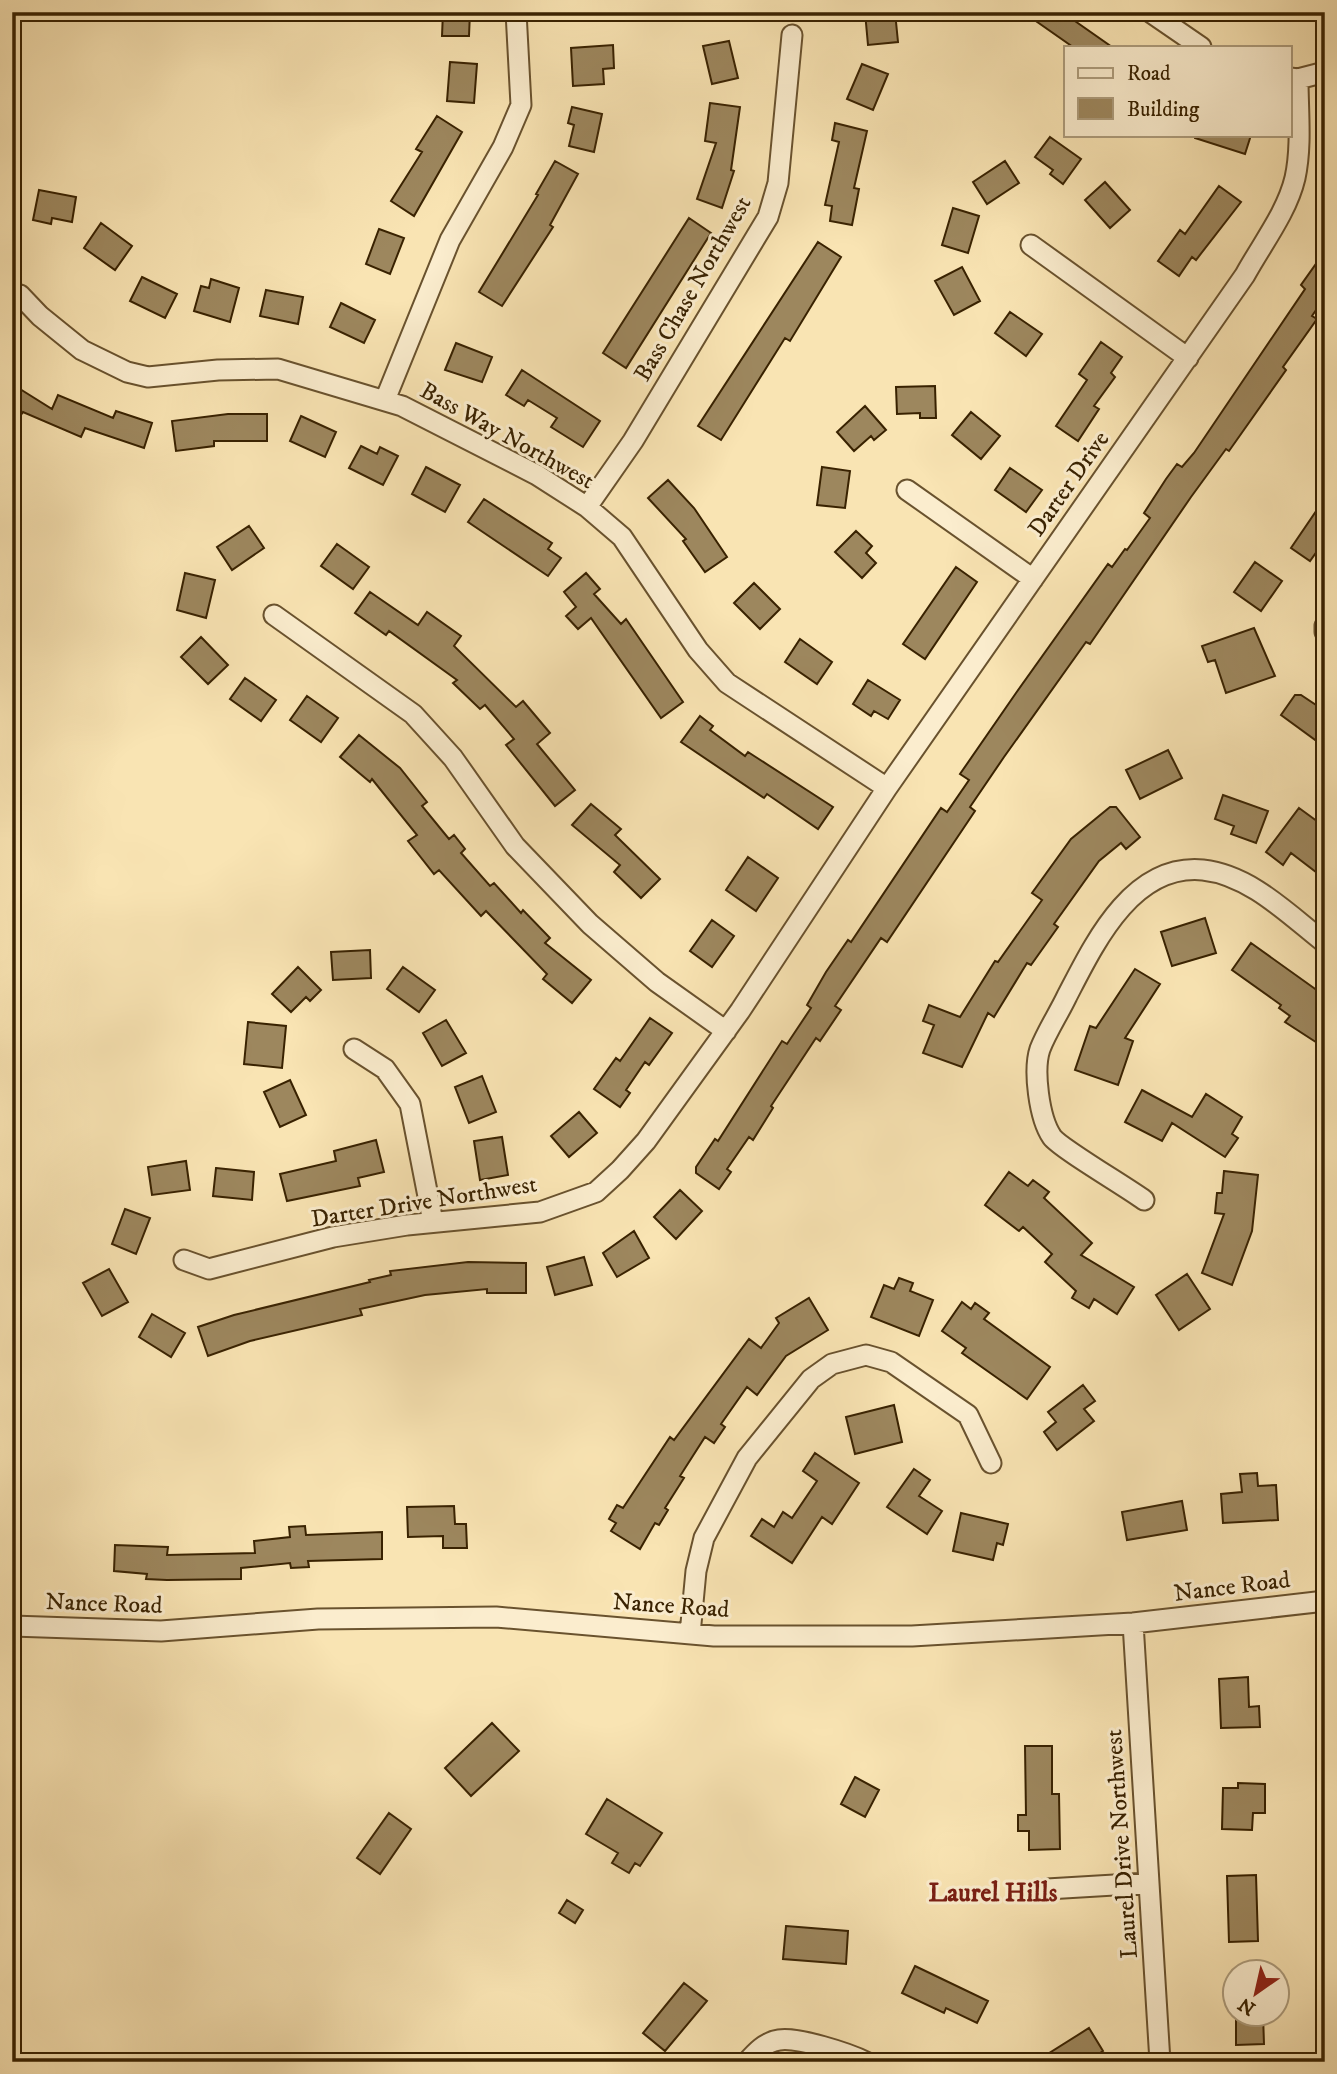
<svg xmlns="http://www.w3.org/2000/svg" width="1337" height="2074" viewBox="0 0 1337 2074" font-family="'IM FELL DW Pica',serif">
<style>
.building{fill:#9d875e;stroke:#392201;stroke-width:2}
.lines{fill:none;stroke-linecap:round;stroke-linejoin:round}
.minor-casing{stroke:#69522e;stroke-width:23}
.minor{stroke:#fbedce;stroke-width:19}
.labels{text-anchor:middle;dominant-baseline:central;stroke-width:6;stroke-linejoin:round;paint-order:stroke}
.street-label{font-size:24px;fill:#392201;stroke:#fbedce}
.neighbourhood-label{font-size:26px;font-weight:bold;fill:#7a1f14;stroke:#fbedce}
</style>
<rect width="100%" height="100%" fill="#f9e4b3"/>
<filter id="stains"><feTurbulence type="fractalNoise" baseFrequency=".00286" numOctaves="4"/><feColorMatrix values="0 0 0 0 .2 0 0 0 0 .09 0 0 0 0 .02 0 0 0 .5 -.17"/></filter>
<radialGradient id="worn" r=".72"><stop offset=".6" stop-color="#630" stop-opacity="0"/><stop offset="1" stop-color="#630" stop-opacity=".3"/></radialGradient>
<path class="building" d="M443,12H470L469,36H442Z
M865,12H895L898,42L868,45Z
M1023,12H1062L1112,47H1073Z
M729,41L738,78L712,84L703,46Z
M613,45L614,68L603,69L604,84L573,86L571,48Z
M450,62L477,64L474,103L447,101Z
M862,64L888,74L873,110L847,99Z
M710,103L740,107L731,170L734,171L722,208L697,199L716,143L705,141Z
M572,107L602,114L594,152L569,146L574,125L568,123Z
M437,116L462,132L414,216L391,201L422,152L416,149Z
M835,123L867,131L854,188L859,189L852,225L830,221L832,206L825,205L839,142L832,140Z
M1195,135H1251L1245,154L1195,138Z
M1050,137L1081,159L1063,184L1050,174L1053,170L1035,157Z
M555,161L578,174L550,225L553,227L502,306L479,292L538,195L536,194Z
M1005,161L1019,183L987,204L973,182Z
M1105,182L1130,210L1110,228L1085,200Z
M1219,186L1241,202L1196,260L1192,257L1179,276L1158,261L1180,230L1185,234Z
M39,190L76,197L72,222L52,218L51,224L33,220Z
M953,208L979,216L968,253L942,245Z
M689,218L711,233L626,368L603,353Z
M101,223L132,246L115,270L84,248Z
M379,229L404,238L390,274L366,264Z
M818,242L841,257L790,341L785,338L721,440L698,426Z
M1325,251V297L1312,316L1317,319L1283,367L1286,370L1229,451L1226,449L1191,497L1090,644L1086,642L1004,757L970,807L975,811L887,942L881,938L835,1006L841,1010L820,1041L816,1038L771,1106L773,1108L753,1140L749,1137L727,1169L731,1172L719,1189L696,1173V1167L715,1139L718,1141L782,1041L787,1044L811,1008L807,1005L826,972L848,940L851,942L941,808L947,812L969,780L960,774L1016,693L1108,564L1112,567L1125,549L1127,550L1150,518L1144,513L1166,479L1177,464L1182,467L1194,453L1305,289L1301,285Z
M962,267L980,301L954,315L935,281Z
M142,277L177,294L165,318L130,301Z
M211,279L239,288L230,322L194,311L201,286L209,288Z
M266,290L303,297L298,324L260,316Z
M341,303L375,320L364,343L330,327Z
M1010,312L1042,334L1026,356L995,333Z
M1101,342L1122,357L1111,373L1115,377L1094,406L1099,409L1078,441L1056,426L1087,380L1079,374Z
M456,343L492,357L482,382L445,370Z
M522,370L600,421L583,447L551,427L557,418L528,400L524,406L506,395Z
M12,384L52,409L58,395L113,418L116,411L152,423L144,448L85,428L81,437L23,412L12,428Z
M935,386L936,418H920V413L897,414L896,387Z
M865,406L886,430L874,440L871,436L854,451L837,432Z
M971,412L1000,436L981,459L952,435Z
M228,414H267V441H214V446L176,451L172,421Z
M301,416L336,432L325,457L290,441Z
M361,446L377,454L380,447L398,456L383,485L349,468Z
M426,467L460,485L445,512L412,494Z
M822,467L850,471L845,508L817,505Z
M1010,468L1042,490L1026,512L995,490Z
M668,480L694,508L727,557L705,572L683,541L686,539L648,498Z
M1325,498V540L1310,561L1291,548Z
M484,499L552,543L548,549L561,558L548,576L468,522Z
M249,526L264,548L232,570L217,547Z
M856,531L872,546L866,553L876,563L862,578L835,552Z
M337,544L369,567L353,589L321,566Z
M1255,562L1282,581L1261,611L1234,592Z
M956,567L977,582L925,659L903,644Z
M185,573L215,580L206,618L177,610Z
M586,573L600,589L594,594L621,624L626,619L683,702L661,718L591,618L578,629L566,616L576,607L564,592Z
M754,583L780,609L760,629L734,603Z
M370,592L418,625L427,612L461,636L454,646L516,707L523,701L550,733L537,744L575,790L555,806L506,745L514,739L485,705L480,709L453,683L457,680L389,631L386,635L355,613Z
M1254,628L1275,676L1226,693L1215,660L1208,662L1202,646Z
M201,637L228,665L208,684L181,657Z
M800,639L832,662L817,684L785,662Z
M245,678L276,700L261,721L230,699Z
M868,680L900,700L888,719L874,711L871,716L853,704Z
M1295,695H1301L1325,711V732L1318,742L1281,715Z
M307,696L338,718L321,742L290,720Z
M700,716L713,726L710,730L745,756L748,752L833,807L818,829L767,794L764,798L681,742Z
M359,735L400,768L427,802L422,806L449,839L454,835L465,849L461,853L490,886L494,883L521,913L523,910L550,938L545,943L591,980L572,1003L543,979L547,974L486,911L481,916L439,870L434,874L408,841L417,835L372,779L370,782L340,757Z
M1168,750L1182,778L1140,799L1126,770Z
M1223,795L1268,811L1256,843L1231,834L1234,826L1215,819Z
M591,804L621,829L615,835L660,879L641,898L614,872L620,865L572,825Z
M1110,807H1116L1140,837L1126,849L1121,843L1099,861L1054,924L1058,927L1031,965L1027,963L994,1017L988,1013L962,1067L923,1053L934,1025L923,1021L929,1005L960,1017L995,961L998,962L1042,900L1032,893L1071,839Z
M1299,808L1325,827V879L1291,853L1283,865L1266,852Z
M748,857L778,878L756,911L726,890Z
M1205,918L1216,953L1172,966L1161,932Z
M712,920L734,936L712,967L690,951Z
M1251,943L1325,996V1048L1285,1022L1290,1016L1279,1008L1281,1005L1232,970Z
M370,950L371,978L333,980L331,952Z
M298,967L321,990L310,1001L306,997L291,1012L272,994Z
M403,967L435,990L419,1012L387,989Z
M1135,969L1160,984L1125,1038L1133,1041L1118,1085L1075,1070L1090,1026L1096,1028Z
M650,1018L672,1033L649,1065L645,1062L626,1090L630,1093L620,1107L594,1089L616,1058L620,1061Z
M446,1020L466,1053L442,1066L423,1033Z
M248,1022L286,1026L282,1068L244,1064Z
M482,1076L496,1112L469,1123L455,1087Z
M290,1080L306,1115L280,1127L264,1092Z
M1142,1090L1192,1117L1206,1094L1242,1117L1232,1134L1238,1138L1225,1157L1172,1123L1162,1141L1125,1122Z
M579,1112L597,1133L569,1157L551,1136Z
M502,1137L508,1175L480,1180L474,1141Z
M376,1140L384,1172L358,1178L360,1186L287,1201L280,1174L336,1161L334,1151Z
M186,1161L190,1190L152,1195L148,1167Z
M216,1168L254,1172L252,1200L213,1196Z
M1224,1171L1258,1175L1252,1231L1232,1285L1202,1273L1224,1214L1215,1213L1217,1193H1222Z
M1009,1172L1028,1186L1033,1180L1049,1192L1044,1198L1092,1243L1081,1255L1134,1287L1117,1314L1094,1299L1089,1308L1072,1298L1076,1291L1045,1262L1052,1254L1023,1227L1019,1231L985,1205Z
M680,1190L702,1211L676,1239L654,1217Z
M125,1209L150,1218L136,1254L112,1244Z
M634,1231L649,1258L617,1277L603,1253Z
M584,1257L592,1285L555,1295L547,1267Z
M468,1262L526,1263V1293H487V1289L425,1295L360,1309L362,1315L250,1341L208,1356L198,1327L234,1315L370,1282L369,1280L391,1275L390,1271Z
M109,1269L128,1302L102,1316L83,1283Z
M1187,1274L1210,1309L1179,1330L1156,1295Z
M899,1278L913,1283L910,1291L933,1300L919,1336L871,1317L884,1285L894,1289Z
M809,1298L828,1330L786,1356L757,1395L747,1387L721,1424L725,1427L714,1443L705,1437L680,1476L684,1478L665,1508L668,1510L659,1525L655,1523L640,1549L611,1531L616,1523L609,1519L617,1505L623,1508L670,1437L674,1440L749,1339L761,1348L779,1323L776,1318Z
M962,1302L971,1309L975,1303L989,1313L984,1319L1050,1367L1027,1399L962,1353L966,1348L942,1331Z
M152,1314L185,1333L171,1357L139,1337Z
M1083,1385L1095,1401L1084,1409L1094,1421L1057,1450L1044,1432L1056,1422L1048,1412Z
M894,1405L902,1442L855,1454L846,1417Z
M815,1453L859,1483L832,1524L822,1517L792,1563L751,1536L762,1519L774,1527L783,1512L792,1518L817,1481L803,1471Z
M914,1469L930,1480L919,1496L942,1511L927,1534L887,1507Z
M1257,1473L1258,1486L1276,1485L1278,1520L1223,1523L1221,1494L1242,1492L1240,1474Z
M1182,1501L1187,1530L1127,1540L1122,1512Z
M454,1506L455,1524H466L467,1548H443V1536L408,1537L407,1507Z
M961,1513L1008,1524L1003,1545L997,1543L993,1560L953,1551Z
M305,1526L306,1535L382,1532V1559L308,1561L309,1567L291,1568L290,1563L241,1568V1579L167,1580L146,1579L147,1574L114,1571L115,1545L168,1547L167,1555L255,1553L254,1541L290,1537L289,1527Z
M1248,1677L1249,1707L1259,1706L1260,1727L1221,1728L1219,1679Z
M492,1723L519,1751L471,1796L445,1768Z
M1025,1746H1052V1794H1059L1060,1849L1029,1850V1831H1018V1815H1026Z
M855,1777L879,1790L865,1817L841,1804Z
M1238,1783L1265,1784V1813H1253L1252,1830L1222,1829L1223,1788H1238Z
M607,1799L662,1833L640,1866L635,1863L629,1873L612,1863L618,1853L586,1834Z
M389,1813L411,1829L380,1874L357,1858Z
M1256,1875L1258,1941L1229,1942L1227,1876Z
M567,1900L583,1910L575,1923L559,1913Z
M786,1926L848,1931L846,1964L783,1959Z
M915,1966L988,2001L977,2023L946,2008L944,2013L902,1993Z
M684,1983L707,2001L665,2051L643,2033Z
M1236,2014H1263L1264,2044L1236,2045Z
M1089,2028L1103,2051L1086,2062H1035Z"/>
<g class="lines">
<g class="minor-casing">
<path id="minor" d="M1150,12L1201,47
M1290,78L1298,79L1325,72
M1031,245L1188,358
M20,295L40,316L82,350L127,372L148,377L218,370L278,369L402,406L537,475L587,507L622,537L698,650L727,683L887,788
M385,400L450,240L503,147L521,105L516,12
M907,490L1033,579
M587,507L633,441L768,217L778,183L792,35
M274,615L413,714L453,758L515,846L590,924L657,982L726,1031
M1325,626V632
M354,1049L385,1069L410,1104L433,1222
M1144,1200C1128,1188 1060,1148 1052,1137C1039,1118 1033,1070 1040,1049C1047,1031 1059,1013 1067,996C1094,944 1132,863 1203,870C1250,875 1288,914 1325,943
M184,1260L209,1269L333,1237L407,1225L540,1212L596,1192L620,1170L646,1141L740,1011L887,788L1245,275C1262,244 1287,212 1295,178C1302,146 1298,111 1298,79
M1133,1623L1160,2062
M12,1626L161,1631L318,1619L496,1617L714,1636H912L1133,1623L1325,1601
M690,1634L696,1571L704,1538L747,1458L811,1379L832,1364L866,1355L891,1362L968,1415L991,1463
M1047,1889L1148,1883
M747,2062C756,2052 765,2042 779,2040C798,2037 848,2053 866,2062"/>
</g>
<use href="#minor" class="minor"/>
</g>
<g class="labels">
<g class="street-label">
<text transform="translate(693 289) rotate(-60)">Bass Chase Northwest</text>
<text transform="translate(507 436) rotate(29)">Bass Way Northwest</text>
<text transform="translate(1069 484) rotate(-55)">Darter Drive</text>
<text transform="translate(424 1202) rotate(-9)">Darter Drive Northwest</text>
<text transform="translate(1232 1587) rotate(-7)">Nance Road</text>
<text transform="translate(104 1604) rotate(2)">Nance Road</text>
<text transform="translate(671 1606) rotate(4)">Nance Road</text>
<text transform="translate(1122 1844) rotate(-94)">Laurel Drive Northwest</text>
</g>
<g class="neighbourhood-label">
<text x="993" y="1893">Laurel Hills</text>
</g>
</g>
<rect width="1337" height="2074" fill="none" stroke="#f9e4b3" stroke-width="42"/>
<rect x="14" y="14" width="1309" height="2046" fill="none" stroke="#392201" stroke-width="3.5"/>
<rect x="21" y="21" width="1295" height="2032" fill="none" stroke="#392201" stroke-width="2"/>
<rect x="1064" y="46" width="228" height="91" fill="#fbedce" stroke="#ad9c7c" stroke-width="2"/>
<rect x="1078" y="68" width="35" height="10" fill="#fbedce" stroke="#ad9c7c" stroke-width="2"/>
<text x="1127" y="80" font-size="21" fill="#392201">Road</text>
<rect x="1078" y="98" width="35" height="21" fill="#9d875e" stroke="#ad9c7c" stroke-width="2"/>
<text x="1127" y="116" font-size="21" fill="#392201">Building</text>
<g transform="translate(1256 1993) rotate(214)"><circle r="33" fill="#fbedce" stroke="#ad9c7c" stroke-width="2"/>
<path d="M0-5L12 26L0 18L-12 26Z" fill="#8f2418"/>
<text y="-10" font-size="19" font-weight="bold" text-anchor="middle" fill="#392201">N</text>
</g>
<rect width="100%" height="100%" filter="url(#stains)"/>
<rect width="100%" height="100%" fill="url(#worn)"/>
</svg>
